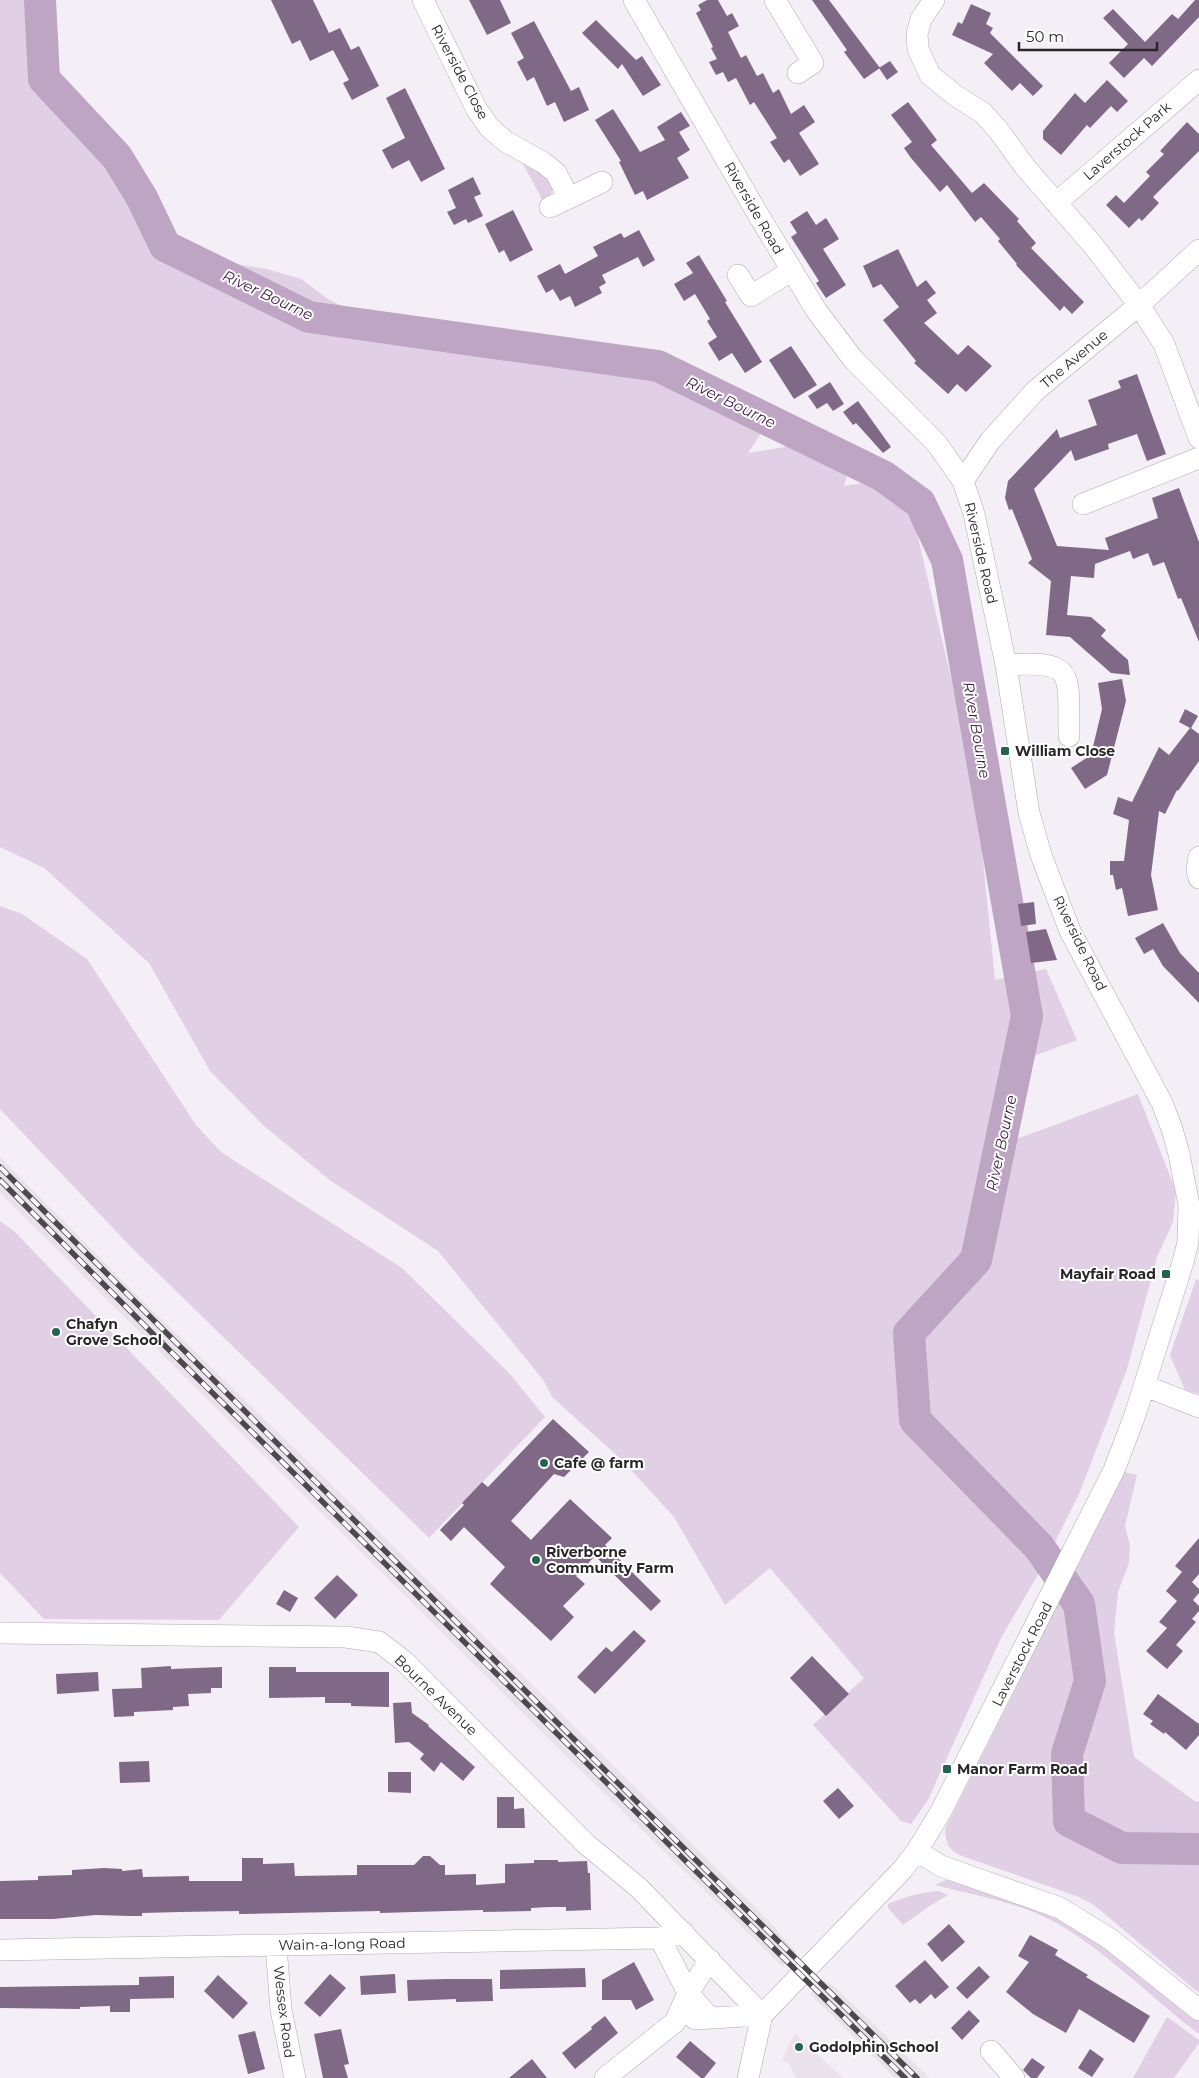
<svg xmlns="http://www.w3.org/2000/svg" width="1199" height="2078" viewBox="0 0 1199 2078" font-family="Montserrat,sans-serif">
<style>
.built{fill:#ebe1ed}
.green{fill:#e1cfe5}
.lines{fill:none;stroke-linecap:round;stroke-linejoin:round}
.river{stroke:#bea5c4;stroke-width:32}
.building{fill:#806986}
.minor-casing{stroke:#aea9af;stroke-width:22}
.minor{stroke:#fff;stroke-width:21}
.rail-casing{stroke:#4c494c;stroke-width:5.5}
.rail{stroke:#fff;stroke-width:4;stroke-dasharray:11;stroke-linecap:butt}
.poi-dot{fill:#246350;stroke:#fff;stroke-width:2}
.labels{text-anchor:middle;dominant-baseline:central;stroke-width:4;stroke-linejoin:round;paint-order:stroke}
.street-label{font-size:14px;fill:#282628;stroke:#fff}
.poi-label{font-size:14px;font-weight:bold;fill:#282628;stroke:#fff;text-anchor:start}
.water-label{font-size:15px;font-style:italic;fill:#3d1c44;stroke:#fff}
</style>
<rect width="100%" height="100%" fill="#f4eff6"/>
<path class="built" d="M0,1157L142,1300L324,1477L769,1921L797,1953L783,1967L575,1765L0,1193Z
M824,1980L835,1987L930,2078H895L810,1994Z
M795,2033L843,2078H796L789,2064L782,2060Z"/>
<path class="green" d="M0,0H49L56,76L123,153L173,240L222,262L267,269L301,279L328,299L362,316L355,335L611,373L653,381L762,432L748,453L791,446L849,469L844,486L875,481L902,506L916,529L975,780L995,980L1046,969L1077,1040L1031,1057L1014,1140L1138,1094L1176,1191L1173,1222L1157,1257L1127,1369L1080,1492L1043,1566L1001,1638L928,1800L911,1824L901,1821L813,1725L864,1678L770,1568L725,1605L674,1517L623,1461L552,1397L544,1381L438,1251L331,1181L264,1126L210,1071L149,963L44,868L0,847Z
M522,162L542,170L554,186L549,199L544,203Z
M0,906L22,914L87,959L196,1125L221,1152L402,1268L510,1374L545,1417L429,1538L131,1247L0,1109Z
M0,1221L13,1230L299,1527L219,1620L44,1619L0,1573Z
M1196,1279L1199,1281V1394L1185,1390L1170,1355Z
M1124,1472L1137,1475L1125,1526L1130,1545L1129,1563L1118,1592L1114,1633L1134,1757L1196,1802L1199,1801V1993L1094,1905L1079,1897L962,1856C948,1850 946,1844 945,1829Z
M948,1879L1028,1901L1090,1934L1199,2022V2034C1149,1997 1094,1938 1038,1914C1005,1900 969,1894 935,1885Z
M939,1891L948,1895L931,1905L903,1925L888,1908V1904C905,1897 921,1892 939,1891Z
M1167,2017L1199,2040V2043L1174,2078H1133Z"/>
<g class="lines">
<path class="river" d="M40,0L44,79L117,157L142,198L165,246L309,317L658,366L883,476L920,503L947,560L1027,1016L976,1260L909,1333L915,1420L1039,1547L1079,1604L1090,1681L1067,1754L1069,1821L1122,1848L1199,1849"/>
</g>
<path class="building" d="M271,0H313L329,33L340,28L351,50L359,46L379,86L352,100L343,83L349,80L333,50L310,61L300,40L292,44Z
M469,0H500L511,23L487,35Z
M707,0H718L727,16L732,13L739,26L728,32L741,58L746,55L757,76L763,73L773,93L779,89L791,114L804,105L815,122L799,133L819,164L800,176L789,159L784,163L770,142L777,138L754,102L750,105L736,78L728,82L723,72L716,75L709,62L717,59L711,48L713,47L696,13L701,10L698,5Z
M812,0H829L880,68L864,79L844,52L847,50Z
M1195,0H1199V17L1152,66L1144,58L1124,78L1109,63L1128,44L1103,18L1113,9L1145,42L1172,14L1178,19Z
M971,4L991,13L986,24L993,28L990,33L1043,86L1033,96L1020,83L1012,91L984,63L993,54L952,35L958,22L962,24Z
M596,20L636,60L642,56L661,85L643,96L622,64L618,69L582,33Z
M534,21L571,91L579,87L589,110L564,122L555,102L547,106L534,77L527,81L517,62L524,58L511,33Z
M890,61L898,72L887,80L879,68Z
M1107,80L1128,101L1117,112L1111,106L1090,128L1087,125L1061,155L1043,139V131L1075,93L1085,103Z
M405,88L445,169L421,182L409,160L392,169L382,150L405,138L386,98Z
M908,102L937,140L931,145L972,193L984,183L1019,219L1017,221L1036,243L1031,248L1084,302L1072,314L1064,306L1060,311L1016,265L1017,264L998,241L1000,239L981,217L975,222L947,185L940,192L911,158L904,148L912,142L891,115Z
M613,109L640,152L665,140L657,127L681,112L690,126L679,132L690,150L677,158L689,178L647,200L643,191L635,195L619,162L621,161L595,120Z
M1187,122L1199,134V151L1153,197L1159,203L1142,221L1139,218L1129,228L1106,205L1116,195L1124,203L1150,176L1146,172L1164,154L1160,151Z
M473,177L481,194L474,197L483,216L468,223L466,219L454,225L447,212L456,208L448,190Z
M513,210L533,250L510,262L504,250L499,253L485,224Z
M807,211L816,225L826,218L839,239L823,249L846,285L826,298L816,283L819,281L791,237L797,233L790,222Z
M639,230L655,260L643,267L638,257L602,275L606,283L599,287L602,293L575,307L570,296L560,301L553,289L546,293L537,276L560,264L565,274L598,256L593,247L621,233L624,238Z
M898,249L917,287L926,280L936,293L927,300L937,313L924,323L958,355L968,345L992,366L966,392L957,384L948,394L914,363L916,361L883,320L899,307L881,284L873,288L863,266Z
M699,255L727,301L725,302L762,362L745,373L732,353L719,361L708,343L717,337L707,321L710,319L695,294L684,301L674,284L693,273L686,263Z
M791,346L817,385L794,399L769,360Z
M1137,374L1166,454L1147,461L1137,434L1108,444L1109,449L1075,461L1071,450L1034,489L1057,546L1109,550L1105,538L1158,518L1152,498L1179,488L1199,542V642L1181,598L1178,599L1164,562L1153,566L1148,553L1133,559L1130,551L1095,564L1094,578L1071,576L1067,615L1091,617L1106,630L1101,636L1128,660L1130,675L1111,673L1070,637L1046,635L1051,581L1028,563L1032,559L1012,509L1009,510L1005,498L1008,481L1057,429L1060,438L1097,425L1088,400L1121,388L1118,381Z
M830,382L844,404L833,411L827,403L817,409L808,396Z
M858,401L891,447L883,453L856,423L853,425L843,412Z
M1122,679L1126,701L1107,775L1085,789L1071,768L1091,755L1102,709L1098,683Z
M1185,709L1198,716L1191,728L1199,734V761L1178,791L1177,790L1165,814L1159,811L1151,875L1158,910L1128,916L1122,888L1116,890L1113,875H1110V861H1124L1129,820L1113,814L1118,797L1132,802L1159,747L1169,755L1190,728L1179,722Z
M1034,902L1036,924L1021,926L1018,904Z
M1163,923L1180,953L1199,973V1003L1163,966L1153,949L1144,954L1135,938Z
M1046,929L1057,960L1031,963L1026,932Z
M553,1419L589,1452L564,1477L554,1474L511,1521L531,1540L570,1499L612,1538L605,1545L661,1601L651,1611L595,1556L576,1576L585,1584L563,1606L574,1617L551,1641L490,1584L505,1567L464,1527L451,1541L440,1530L464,1505L462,1503L482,1482L488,1487Z
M1199,1538V1574L1192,1582L1199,1589V1593L1193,1600L1199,1606V1611L1192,1619L1196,1622L1176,1645L1183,1651L1167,1669L1146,1651L1167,1628L1159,1622L1177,1601L1166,1591L1182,1572L1175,1566Z
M337,1575L358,1595L335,1619L314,1598Z
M284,1590L298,1598L290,1612L276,1604Z
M634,1630L646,1641L595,1694L577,1677L606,1647L612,1652Z
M812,1656L849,1694L826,1716L790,1678Z
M171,1666V1669L222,1667V1688H211V1693L188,1694L189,1706L173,1707V1710L134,1712V1716L114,1717L112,1689L142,1688L141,1668Z
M269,1667H296V1672H389V1707L351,1706V1703H325V1697L269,1698Z
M98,1672L99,1691L57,1694L56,1674Z
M1158,1694L1199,1724V1735L1186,1750L1165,1732L1164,1734L1150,1724L1153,1721L1143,1714Z
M411,1702L412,1713L429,1725L428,1726L475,1767L463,1781L441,1762L434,1772L420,1759L424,1754L409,1742L395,1743L393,1703Z
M149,1761L150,1782L120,1783L119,1762Z
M388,1772H411V1793L388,1792Z
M838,1788L854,1806L839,1819L823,1801Z
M497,1797H514V1809L524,1808L525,1828H497Z
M423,1856H430L440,1865H445V1875L476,1874V1885L505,1883V1864L534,1863V1860H558V1862L587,1861L588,1873H590L591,1910L566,1911V1907H549L531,1908V1911L483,1912V1910L380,1913V1911L239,1914V1911L180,1912L142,1913V1916H130L96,1915L53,1919H0V1881L38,1880V1876L72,1875V1870L104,1868L122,1869V1871L142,1869L143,1877L189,1876V1881H242V1858H263V1864L294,1863L295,1876L357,1875V1865H414Z
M949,1924L965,1942L942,1962L927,1944Z
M1030,1935L1058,1950L1055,1955L1088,1975L1086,1977L1150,2016L1134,2043L1079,2009L1066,2033L1033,2014L1006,1992L1029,1962L1018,1956Z
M925,1960L949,1987L935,1999L931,1994L920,2004L915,1999L910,2003L895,1986Z
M634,1962L654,2000L636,2010L631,2000H602V1980Z
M979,1966L990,1977L967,1999L956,1988Z
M585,1968L586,1987L500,1989V1970Z
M330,1974L346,1988L320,2017L304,2003Z
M395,1974L396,1993L361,1995L360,1976Z
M218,1975L248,2003L233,2019L204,1991Z
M174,1976V1998L130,1999V2012H110V2006L80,2007V2009L0,2008V1987L139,1985V1977Z
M446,1979H492L493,2001L456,2002V1999L408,2001L407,1980Z
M969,2010L980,2021L962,2040L951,2028Z
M605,2016L618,2033L575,2069L562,2053L592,2029L591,2027Z
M341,2029L349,2064L344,2065L348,2078H323L314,2034Z
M255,2031L265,2069L248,2074L238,2035Z
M690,2041L716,2063L704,2078H701L676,2057Z
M1090,2049L1104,2059L1092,2077L1078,2068Z
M1032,2058L1045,2067L1037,2078H1031L1023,2070Z
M532,2059L547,2078H509Z"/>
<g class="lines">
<g class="minor-casing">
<path id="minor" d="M423,0L476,108L489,127L505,141L544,163L556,173L569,198L602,182
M634,0L756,211L816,310L853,359L937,444L963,481L974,514L1006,665L1029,813L1041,855L1070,931L1162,1103L1172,1129L1179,1154L1189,1205L1188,1242L1183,1262L1135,1415L1114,1470L940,1813L917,1851L903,1869L762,2015L748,2078
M775,0L813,63L798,73
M934,0L921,19L917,34L918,49L930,75L956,96L983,113L999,131L1025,167L1092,244L1139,305L1164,344L1199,438
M1056,203L1199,80
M550,207L569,198
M738,275L751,296L791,271
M963,481L990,441L1035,391L1139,305L1199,250
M1083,504L1199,458
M1006,665C1077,660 1068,673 1069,736
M1199,857L1197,870L1199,878
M1145,1386L1199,1407
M0,1633L346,1637L379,1642L404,1661L586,1844L639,1888L762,2015
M917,1851L941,1866L1060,1908L1110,1939L1199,2010
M660,1938L688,1993L709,2017
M276,1945L281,2010L295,2078
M0,1950L660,1938L683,1932
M695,2019L762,2015
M991,2051L1014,2078
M605,2078L675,2022L688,1993L710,1960"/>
</g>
<use href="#minor" class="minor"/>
<g class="rail-casing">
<path id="rail" d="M0,1167L636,1801L917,2078
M0,1180L155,1336L905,2078"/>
</g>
<use href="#rail" class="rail"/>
</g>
<g class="poi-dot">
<rect x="1000" y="746" width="10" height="10" rx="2.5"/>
<rect x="1161" y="1269" width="10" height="10" rx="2.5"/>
<circle cx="56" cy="1332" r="5"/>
<circle cx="544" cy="1463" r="5"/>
<circle cx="536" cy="1560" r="5"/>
<rect x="942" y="1764" width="10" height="10" rx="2.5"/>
<circle cx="799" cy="2047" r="5"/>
</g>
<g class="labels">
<g class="street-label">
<text transform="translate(460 72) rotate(62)">Riverside Close</text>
<text transform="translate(1127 141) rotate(-41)">Laverstock Park</text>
<text transform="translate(754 208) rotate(60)">Riverside Road</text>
<text transform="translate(1074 359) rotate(-40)">The Avenue</text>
<text transform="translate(981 553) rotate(77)">Riverside Road</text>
<text transform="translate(1080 943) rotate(64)">Riverside Road</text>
<text transform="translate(1022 1654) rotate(-63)">Laverstock Road</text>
<text transform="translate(436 1695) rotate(44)">Bourne Avenue</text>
<text transform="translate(342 1944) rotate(-1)">Wain-a-long Road</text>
<text transform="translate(284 2012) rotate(83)">Wessex Road</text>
</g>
<g class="poi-label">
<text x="1015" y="751">William Close</text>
<text x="1156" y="1274" text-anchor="end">Mayfair Road</text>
<text x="66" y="1324">Chafyn<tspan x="66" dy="16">Grove School</tspan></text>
<text x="554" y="1463">Cafe @ farm</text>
<text x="546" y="1552">Riverborne<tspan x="546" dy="16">Community Farm</tspan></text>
<text x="957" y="1769">Manor Farm Road</text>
<text x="809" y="2047">Godolphin School</text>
</g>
<g class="water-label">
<text transform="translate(268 295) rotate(25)">River Bourne</text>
<text transform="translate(731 402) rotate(26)">River Bourne</text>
<text transform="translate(977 730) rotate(80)">River Bourne</text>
<text transform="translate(1001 1143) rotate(-78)">River Bourne</text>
</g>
</g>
<path d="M1019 42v8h138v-8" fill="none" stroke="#282628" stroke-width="2.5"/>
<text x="1026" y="42" font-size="15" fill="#282628" stroke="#ffffff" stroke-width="4" paint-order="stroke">50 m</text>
</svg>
